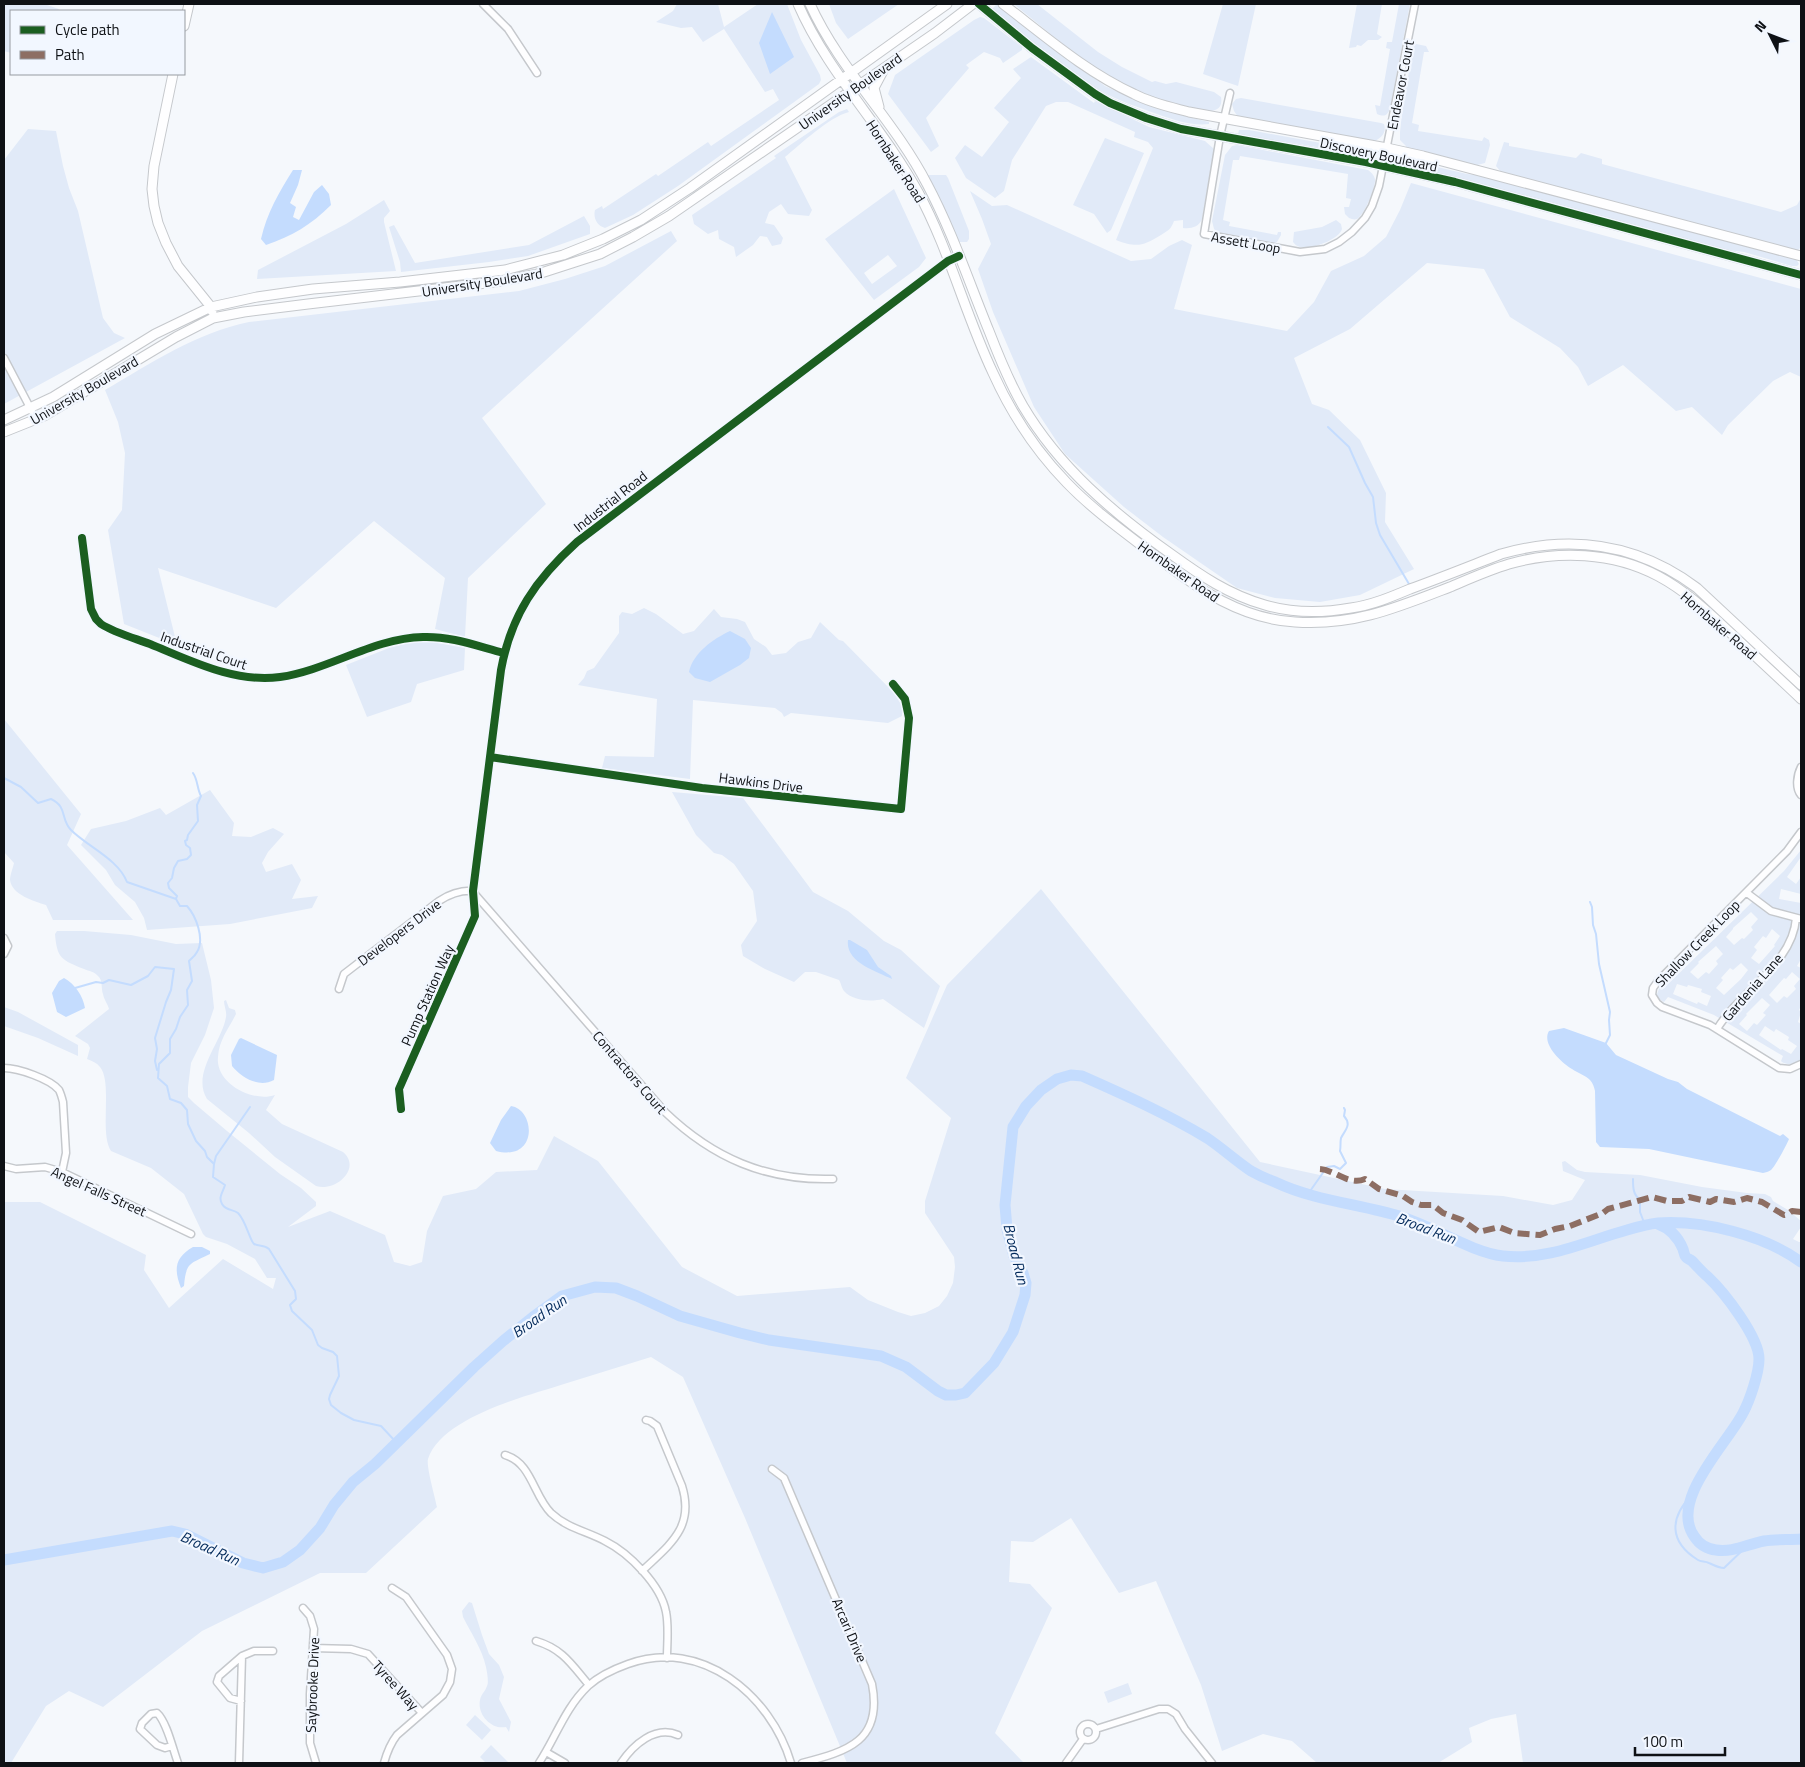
<svg xmlns="http://www.w3.org/2000/svg" width="1805" height="1767" viewBox="0 0 1805 1767" font-family="'Titillium Web',sans-serif">
<style>
.green{fill:#e1eaf8;fill-rule:evenodd}
.water{fill:#c4dcfe}
.lines{fill:none;stroke-linecap:round;stroke-linejoin:round}
.stream{stroke:#c4dcfe;stroke-width:2}
.river{stroke:#c4dcfe;stroke-width:11}
.street-casing{stroke:#c5c8cc;stroke-width:9}
.secondary-casing{stroke:#c5c8cc;stroke-width:11}
.street{stroke:#fefeff;stroke-width:6}
.secondary{stroke:#fefeff;stroke-width:9}
.quiet{stroke:#8d6e63;stroke-width:6;stroke-dasharray:12 6;stroke-linecap:butt}
.cycleway-casing{stroke:#f2f7ff;stroke-width:11}
.cycleway{stroke:#1b5e20;stroke-width:8}
.labels{text-anchor:middle;dominant-baseline:central;stroke-width:4.5;stroke-linejoin:round;paint-order:stroke}
.street-label{font-size:14px;fill:#0e1115;stroke:#f2f7ff}
.water-label{font-size:15px;font-style:italic;fill:#032a5b;stroke:#f2f7ff}
</style>
<rect width="100%" height="100%" fill="#f5f8fc"/>
<path class="green" d="M4,4H44L59,9L58,11H11V53L4,51Z
M677,4H718L724,27L758,4H787L801,40L820,75L821,80L819,84L678,186L633,215L605,228C597,226 593,218 595,210L602,206L603,209L656,174L658,176L708,142L711,146L779,100L773,89L765,92L724,29L703,42L692,27L681,28L656,22L673,11Z
M829,4H899L848,39L836,23Z
M997,4L1105,86C1138,102 1173,114 1209,122V124C1191,126 1174,120 1157,114C1138,107 1118,101 1101,91C1062,69 1028,38 994,11L992,9Z
M1014,4H1037L1098,52L1122,67L1152,82L1155,81L1166,84L1176,82L1214,92L1221,97C1224,113 1208,112 1197,110C1178,105 1157,101 1139,92C1092,70 1053,36 1014,4Z
M1223,4H1256L1238,86L1203,74Z
M1357,4H1382L1377,34L1382,37L1378,40H1368L1361,46L1357,45L1356,47L1349,48Z
M1399,4H1410L1390,109C1387,116 1384,117 1377,114L1375,105L1380,106L1390,49L1386,48L1387,42H1392Z
M980,17L984,18L1022,47V50L1003,63L1000,58L984,52L966,65L969,68L926,118L939,146L931,152L888,94L895,75L974,20Z
M1416,44L1426,46L1429,52H1424L1412,123L1419,125L1418,131L1482,141L1484,137L1489,140L1490,145L1485,163L1477,165L1405,148L1406,146L1400,140V132L1403,104L1414,45Z
M1031,57L1094,103L1095,101L1149,127L1205,141L1214,149L1202,219C1199,227 1191,229 1183,228V220L1174,221C1171,229 1169,230 1161,235C1143,246 1137,248 1116,240L1153,148L1148,142L1134,137L1135,132L1068,102H1056L1046,106L1012,160L1004,191L995,198L966,178L955,158L965,145L982,157L1009,122L994,108L1021,78L1013,69Z
M1241,98L1381,123L1384,124C1387,133 1381,138 1373,142L1238,117L1234,111L1232,104L1236,99Z
M847,109L849,112C829,117 801,144 785,157L812,210L809,216L788,214L781,204L769,212L765,223L774,225L783,238L781,244L772,246L767,237L760,236L753,245L736,257L734,247L719,239L718,230L708,234L694,224L692,215L776,158L774,156L839,112Z
M28,129L56,131L63,166L69,188L78,211L103,318L114,333L125,338L4,404V160Z
M1239,130H1249L1332,145L1364,148L1372,153L1368,156L1361,155C1334,150 1307,145 1280,141C1266,139 1251,140 1238,134Z
M1105,138L1144,153L1111,230L1107,233L1094,214L1073,205Z
M1504,142L1509,143V146L1576,158L1581,153L1602,159V164L1781,212L1797,205L1801,198V247L1798,250H1790L1501,172L1496,166Z
M1237,145L1368,170C1371,172 1374,175 1375,179C1376,187 1364,216 1357,219C1354,220 1352,219 1349,218L1345,214L1344,207H1349L1351,199L1346,198L1348,174L1240,156L1239,160H1233L1223,220L1230,222L1229,226L1277,235L1278,232H1281V235L1277,242L1272,244L1219,234L1214,229L1212,221L1225,155L1232,146Z
M1403,159L1467,174L1493,177L1796,259L1799,264L1797,266H1792L1744,252L1720,249L1406,167L1399,163Z
M926,175H946L948,178L969,231V239L967,242H959Z
M1411,183L1801,289V377L1790,372L1773,381L1728,425L1722,435L1692,407L1676,411L1623,365L1588,386L1578,367L1560,348L1510,317L1484,269L1427,263L1350,329L1294,358L1312,404L1329,410L1360,440L1386,493L1385,522L1414,569L1360,595L1320,602L1275,598L1237,588L1163,537L1124,507L1065,454L1034,407L993,312L978,269L991,244L982,219L970,191L992,206L1007,205L1131,261L1151,259L1169,246L1182,240L1192,245L1174,309L1287,331L1314,302L1331,271L1364,256L1386,237L1400,210Z
M894,189L926,258L919,267L874,300L825,239ZM888,255L897,266L872,284L864,273Z
M384,200L390,211L384,218V222L396,271L257,279L258,270L346,224Z
M584,216L590,226V234L528,256L489,262L401,272L400,262L389,227L394,225L415,263L529,245Z
M1336,220L1341,224L1342,229C1339,240 1310,250 1300,247C1296,246 1295,244 1293,242L1294,232L1322,227Z
M671,231L677,241L482,418L546,504L468,578L465,637L435,629L445,578L374,521L276,608L158,568L177,645L124,624L108,530L122,510L125,453L118,422L105,390C151,363 196,333 249,322L519,291L565,279L605,266Z
M644,608L656,614L683,634L694,631L714,609L721,617L737,619L745,622L754,639L766,647L772,655L786,653L798,642L811,638L820,622L839,640L843,641L894,693L902,706V716L888,723L791,713L784,717L782,713L775,708L693,700L690,779L602,768L605,756L654,757L657,699L578,685L584,678L587,671L594,668L619,633V616L622,612L632,614Z
M413,642H432L465,648L464,670L417,684L411,702L367,717L346,665L389,648Z
M4,719L81,814L67,845L133,920H53L46,905C34,901 12,895 10,880C10,875 13,868 14,863L4,852Z
M210,790L234,823L232,836L251,837L273,828L284,834L268,852L262,863L266,872L292,864L301,880L292,899L318,896L312,908L230,924L147,930L144,918L135,902L115,885L106,870L81,845L91,829L126,821L160,808L166,815Z
M672,792L743,798L813,892L848,911L884,941L901,950L940,986L924,1028L883,999C871,1002 853,1001 844,991C842,989 841,983 839,980L816,972H805L794,982L765,969L743,956L741,945L757,921L753,891L734,864L722,855L714,853L696,835Z
M1801,850V857L1787,877L1796,884L1801,877V894L1781,889L1779,899L1801,903V959L1797,966L1801,968V1006L1799,1010L1801,1012L1798,1022L1801,1024V1059C1796,1064 1789,1066 1782,1062L1781,1061L1783,1056L1714,1015L1668,997L1664,1002L1659,999L1657,994L1661,984L1665,987L1784,871ZM1751,912L1758,919L1751,927L1753,930L1744,939L1742,938L1734,945L1726,937L1733,929V928ZM1772,929L1780,936L1774,945L1775,946L1759,964L1751,958L1757,950L1754,947L1763,936L1766,938ZM1716,946L1723,954L1716,961L1718,964L1709,974L1706,972L1698,979L1690,972L1699,963L1698,962ZM1741,963L1748,970L1741,979L1724,995L1716,988L1723,980L1721,978L1730,968L1733,970ZM1792,972L1800,979L1794,986L1796,989L1787,998L1784,996L1777,1003L1769,995L1784,978L1786,979ZM1677,984L1687,987L1688,985L1702,989L1701,992L1711,996L1707,1006L1698,1002L1697,1004L1673,994ZM1762,998L1770,1005L1763,1013L1766,1015L1757,1025L1754,1023L1747,1031L1739,1024L1747,1015L1746,1014ZM1765,1026L1774,1032L1776,1029L1789,1037L1788,1040L1797,1046L1791,1054L1782,1049L1781,1050L1759,1035Z
M1041,889L1260,1162L1385,1189L1503,1196L1553,1205L1572,1200L1585,1180L1563,1171L1562,1162L1565,1161L1577,1170L1585,1172L1640,1175L1702,1187L1747,1193L1765,1194L1771,1197L1773,1201L1788,1210L1801,1221V1227L1793,1239L1799,1242H1801V1763H1523L1516,1714L1491,1719L1469,1728L1472,1742L1438,1763H1317L1292,1741L1263,1734L1222,1751L1201,1685L1156,1581L1119,1593L1071,1518L1033,1542L1011,1541L1009,1582L1030,1584L1052,1608L995,1733L1024,1763H847L745,1518L683,1377L651,1357C622,1366 593,1375 564,1384C527,1396 442,1417 428,1459C426,1466 435,1497 437,1507L366,1573H320L202,1631L103,1707L69,1691L46,1706L11,1763H4V1202H40L146,1255L144,1270L169,1308L223,1259L273,1289L276,1278H267L255,1259L227,1244L206,1237L203,1234L184,1194L151,1168L111,1151C99,1133 113,1083 100,1067C97,1063 92,1061 87,1059L90,1048L88,1044L75,1036L109,1009C108,1004 104,1000 103,994C101,989 103,980 98,976C95,972 89,971 84,969C62,960 57,959 55,934L57,931H84L131,935L176,944L202,943L211,980L214,1008L205,1035L191,1063L188,1087V1097L194,1103L227,1131L280,1174L301,1188L316,1202V1206L288,1227L330,1211L385,1235L394,1262L410,1266L422,1262L427,1231L443,1196L476,1189L496,1172L537,1170L554,1136L598,1161L682,1267L737,1296L850,1287L868,1300L898,1312L911,1316L925,1313L939,1306L947,1296L953,1283L955,1267L954,1257L925,1213V1201L951,1118L906,1078L947,985Z
M226,1000L229,1008L235,1010L236,1014C229,1028 219,1040 218,1057C215,1083 253,1103 275,1095L266,1110L282,1124L343,1152C362,1168 336,1192 316,1186L275,1157L249,1133L207,1099C191,1073 222,1042 226,1017C227,1012 224,1006 224,1001Z
M4,1007L18,1012L78,1045V1056L38,1038L4,1026Z
M469,1602L472,1603L482,1635L489,1654L499,1665L504,1677L499,1699L511,1722L509,1732L506,1727C491,1730 477,1714 480,1700C481,1694 485,1692 487,1686C489,1682 487,1672 486,1667C482,1649 471,1633 463,1617L462,1611Z
M1128,1683L1132,1694L1108,1703L1104,1692Z
M475,1715L491,1730L482,1740L466,1725Z
M491,1745L509,1763H486L480,1757Z"/>
<path class="water" d="M772,12L794,57L770,74L759,43Z
M293,170H302L298,185L290,203L296,207L293,217L299,220L314,192L322,185L329,194L331,205C311,225 292,236 266,245L261,239C267,213 279,192 293,170Z
M730,631L745,639L751,648L749,658L740,665L710,682L695,678L689,672C693,653 713,639 730,631Z
M848,940H850L867,950L878,967L891,976L892,979C876,971 845,962 848,940Z
M64,978C75,984 83,996 85,1008L66,1017L57,1012L52,993L59,981Z
M1564,1028L1606,1043L1616,1055L1668,1079L1678,1082L1687,1089L1780,1136L1783,1134L1789,1139C1787,1144 1775,1167 1771,1170C1768,1172 1766,1172 1763,1173L1649,1149L1600,1147L1596,1142L1595,1091C1594,1087 1593,1083 1590,1080C1585,1075 1578,1073 1572,1069C1562,1063 1541,1044 1549,1031Z
M241,1038L277,1055L274,1080C259,1088 242,1078 232,1066L231,1055L239,1039Z
M511,1106C536,1110 538,1162 496,1151L490,1143L501,1120Z
M193,1247H202L210,1251V1254C190,1264 186,1262 184,1286L181,1288C174,1270 174,1258 193,1247Z"/>
<g class="lines">
<path class="stream" d="M1328,427L1349,447L1365,483L1373,497L1376,523L1380,535L1409,584
M4,778L21,787L38,803L51,799C68,807 60,819 71,830C88,847 118,859 127,882L176,899L180,906H187C196,916 205,939 197,952C195,956 192,958 189,961L192,981L187,990L188,1005L180,1017L176,1029L170,1039V1053L159,1064L158,1078L167,1086L170,1099L181,1103L187,1110L188,1124L196,1141L205,1151L207,1157L214,1164L213,1177L225,1185C223,1192 218,1197 222,1204C226,1211 233,1209 238,1213C246,1221 250,1241 254,1244C260,1247 264,1244 269,1249L295,1291L296,1299L290,1305L292,1311L312,1330L318,1345L322,1348L333,1352L337,1356L339,1376L330,1395L329,1399L331,1405L341,1413L354,1420L381,1426L396,1442
M176,899L177,896L169,888L168,883L172,878L174,868L178,861L187,859L191,855L190,848L186,845L185,841L187,840L188,835L198,821L197,805L201,796C197,789 198,780 193,773
M1590,902L1592,907L1593,925L1596,934L1599,964L1610,1012L1609,1020L1610,1035L1606,1043
M75,988L96,982L103,983L109,980L131,985L148,976L155,967L174,969L171,990L166,1002L155,1038L157,1049L155,1061L157,1070
M214,1164L216,1156L250,1107
M1633,1179C1633,1188 1633,1194 1640,1200V1212L1645,1225
M1308,1194L1327,1167L1334,1166L1340,1169L1346,1163L1340,1151C1341,1146 1340,1143 1341,1138C1345,1130 1352,1125 1344,1116L1345,1110L1344,1108
M1692,1495C1669,1518 1669,1542 1698,1560C1701,1562 1705,1561 1709,1563C1714,1565 1718,1568 1724,1568L1747,1546"/>
<path class="river" d="M1658,1224C1669,1228 1678,1237 1683,1249C1684,1252 1684,1255 1686,1257C1687,1259 1690,1259 1692,1261C1697,1266 1702,1272 1708,1277C1724,1292 1759,1337 1759,1359C1759,1373 1750,1400 1743,1413C1727,1444 1669,1500 1694,1536C1699,1544 1707,1549 1716,1550C1732,1553 1748,1544 1764,1541C1776,1539 1789,1540 1801,1539
M4,1560L172,1531L185,1534L243,1563L263,1568L283,1562L300,1550L320,1528L334,1505L353,1482L375,1464L474,1367L503,1341L533,1317L562,1296L595,1287L616,1288L637,1296L680,1316L740,1333L769,1340L881,1356L906,1367L938,1391L946,1395H956L965,1393L994,1363L1013,1332L1025,1295L1026,1283L1023,1273L1014,1256L1007,1229L1005,1205L1013,1127L1026,1106L1041,1090L1057,1079L1071,1075L1082,1076C1125,1095 1167,1114 1207,1138C1222,1148 1236,1161 1251,1171C1258,1175 1267,1179 1275,1182C1315,1201 1360,1204 1402,1217C1434,1227 1471,1252 1503,1256C1547,1261 1587,1241 1627,1230C1637,1227 1648,1224 1658,1223C1703,1220 1764,1235 1801,1262"/>
<g class="street-casing">
<path id="street" d="M483,4L508,29L537,73
M1230,93L1220,136L1204,234L1300,252L1325,249L1339,242L1352,232L1365,218L1372,206L1379,186L1415,4
M4,358L36,419
M82,538L91,609L96,619L101,624C115,633 134,638 150,644C192,661 234,683 280,677C329,670 373,638 423,637C451,636 477,646 504,653
M490,757L702,788L901,809L909,718L905,699L893,684
M1801,767C1797,775 1795,788 1801,795
M1801,832L1787,851L1658,981L1653,988L1652,995L1657,1003L1662,1007L1710,1025L1779,1068L1790,1069L1801,1064
M473,892L665,1112C713,1158 766,1181 833,1179
M1747,893L1771,911L1801,919
M4,938L8,946L4,954
M339,989L344,974L439,901C450,894 460,890 473,891
M1717,1029C1739,992 1793,964 1796,918
M4,1068C18,1068 50,1079 59,1090C61,1094 62,1098 63,1102L66,1153L62,1172
M401,1109L399,1089L475,916L473,891L501,670C511,615 536,579 577,542L948,261L959,256
M4,1166L16,1169L45,1167L62,1172L191,1234
M505,1455C532,1463 533,1495 551,1513C567,1528 586,1531 605,1541C629,1553 661,1585 666,1612C669,1626 667,1643 667,1658
M772,1469L784,1478L872,1684C883,1741 848,1751 802,1763
M642,1571C669,1545 695,1528 682,1486L657,1426L650,1421L646,1420
M303,1608L310,1616L314,1629L310,1694V1743L316,1763
M536,1641C563,1649 572,1665 589,1685
M313,1648L351,1649L368,1654L422,1713
M241,1701L230,1698L217,1682L219,1676L242,1656
M1080 1732a8 8 0 1 1 16 0a8 8 0 1 1-16 0Z
M1096,1729L1159,1709H1168L1176,1714L1185,1729L1212,1763
M172,1746L165,1748L157,1745L140,1729L142,1723L151,1714L157,1713C167,1722 173,1750 178,1763
M546,1752L565,1763
M239,1763L242,1656L254,1651H273
M384,1763C387,1752 390,1744 397,1735L443,1695L450,1682L452,1669L447,1655L406,1597L392,1588
M539,1763C556,1737 565,1708 588,1686C599,1676 614,1669 628,1664C701,1637 771,1695 791,1763
M621,1763C633,1745 655,1725 678,1735
M1066,1763L1083,1739"/>
</g>
<g class="secondary-casing">
<path id="secondary" d="M798,4C828,73 882,126 918,192C949,249 965,314 993,373C1011,413 1036,451 1067,483C1094,511 1127,534 1158,558C1199,590 1242,619 1295,622C1354,626 1396,608 1450,587C1469,579 1489,570 1509,564C1558,550 1613,552 1658,576C1688,592 1711,615 1735,637C1757,658 1779,678 1801,699
M810,4C840,70 894,120 927,184C952,231 969,282 989,331C999,357 1009,382 1023,406C1059,467 1113,513 1171,554C1200,575 1229,595 1265,605C1292,613 1323,613 1351,608C1372,605 1391,597 1410,589C1440,578 1470,566 1501,554C1572,534 1638,544 1697,588L1801,685
M979,4L1032,48L1095,94L1110,103L1146,118L1181,129L1366,162L1455,182L1801,275
M1003,4C1045,36 1086,72 1134,94C1151,103 1170,107 1189,112L1387,148L1423,156L1801,256
M184,26L189,4
M173,74L154,166L152,189L154,206L158,223L166,243L178,266L211,307L212,311
M879,107L874,88L883,71
M4,420L53,397L155,334L211,307L257,297L313,289L400,282L505,270L563,255L603,239L641,220L690,188L947,4
M4,432L44,416L176,337L213,318L244,312L308,304L495,282L538,274L600,254L633,237L669,216L935,33L973,4"/>
</g>
<use href="#street" class="street"/>
<use href="#secondary" class="secondary"/>
<path class="quiet" d="M1320,1169C1335,1170 1349,1186 1365,1179L1379,1189L1403,1196L1412,1202L1421,1205H1433L1443,1213L1462,1220L1479,1232L1499,1227L1514,1233L1540,1235L1555,1229L1570,1226L1603,1213L1608,1209L1652,1197L1667,1201H1682L1689,1197L1710,1202L1716,1199L1734,1202L1747,1198L1762,1202L1784,1215L1788,1214L1792,1211L1801,1212"/>
<g class="cycleway-casing">
<path id="cycleway" d="M979,4L1032,48L1095,94L1110,103L1146,118L1181,129L1366,162L1455,182L1801,275
M82,538L91,609L96,619L101,624C115,633 134,638 150,644C192,661 234,683 280,677C329,670 373,638 423,637C451,636 477,646 504,653
M490,757L702,788L901,809L909,718L905,699L893,684
M401,1109L399,1089L475,916L473,891L501,670C511,615 536,579 577,542L948,261L959,256"/>
</g>
<use href="#cycleway" class="cycleway"/>
</g>
<g class="labels">
<g class="street-label">
<text transform="translate(1400 85) rotate(-79)">Endeavor Court</text>
<text transform="translate(850 91) rotate(-35)">University Boulevard</text>
<text transform="translate(1379 154) rotate(12)">Discovery Boulevard</text>
<text transform="translate(896 161) rotate(57)">Hornbaker Road</text>
<text transform="translate(1246 242) rotate(10)">Assett Loop</text>
<text transform="translate(482 282) rotate(-9)">University Boulevard</text>
<text transform="translate(84 390) rotate(-30)">University Boulevard</text>
<text transform="translate(610 501) rotate(-38)">Industrial Road</text>
<text transform="translate(1179 571) rotate(35)">Hornbaker Road</text>
<text transform="translate(1719 625) rotate(41)">Hornbaker Road</text>
<text transform="translate(204 650) rotate(19)">Industrial Court</text>
<text transform="translate(761 782) rotate(7)">Hawkins Drive</text>
<text transform="translate(399 932) rotate(-37)">Developers Drive</text>
<text transform="translate(1697 943) rotate(-46)">Shallow Creek Loop</text>
<text transform="translate(1752 987) rotate(-49)">Gardenia Lane</text>
<text transform="translate(427 995) rotate(-66)">Pump Station Way</text>
<text transform="translate(630 1072) rotate(49)">Contractors Court</text>
<text transform="translate(99 1191) rotate(24)">Angel Falls Street</text>
<text transform="translate(850 1630) rotate(67)">Arcari Drive</text>
<text transform="translate(312 1685) rotate(-88)">Saybrooke Drive</text>
<text transform="translate(396 1685) rotate(48)">Tyree Way</text>
</g>
<g class="water-label">
<text transform="translate(1426 1228) rotate(21)">Broad Run</text>
<text transform="translate(1016 1254) rotate(76)">Broad Run</text>
<text transform="translate(539 1316) rotate(-35)">Broad Run</text>
<text transform="translate(210 1548) rotate(24)">Broad Run</text>
</g>
</g>
<rect width="1805" height="1767" fill="none" stroke="#0e1115" stroke-width="10"/>
<rect x="10" y="10" width="175" height="65" fill="#f2f7ff" stroke="#979ba1"/>
<rect x="20" y="26" width="25" height="8" fill="#1b5e20" stroke="#979ba1"/>
<text x="55" y="35" font-size="15" fill="#0e1115">Cycle path</text>
<rect x="20" y="51" width="25" height="8" fill="#8d6e63" stroke="#979ba1"/>
<text x="55" y="60" font-size="15" fill="#0e1115">Path</text>
<g transform="translate(1770 35) rotate(312)" stroke="#f2f7ff" stroke-width="4" paint-order="stroke">
<path d="M0-4L9 19L0 12L-9 19Z" fill="#0e1115"/>
<text y="-8" font-size="14" font-weight="bold" text-anchor="middle" fill="#0e1115">N</text>
</g>
<path d="M1635 1747v8h90v-8" fill="none" stroke="#0e1115" stroke-width="2.5"/>
<text x="1642" y="1747" font-size="15" fill="#0e1115" stroke="#f2f7ff" stroke-width="4" paint-order="stroke">100 m</text>
</svg>
